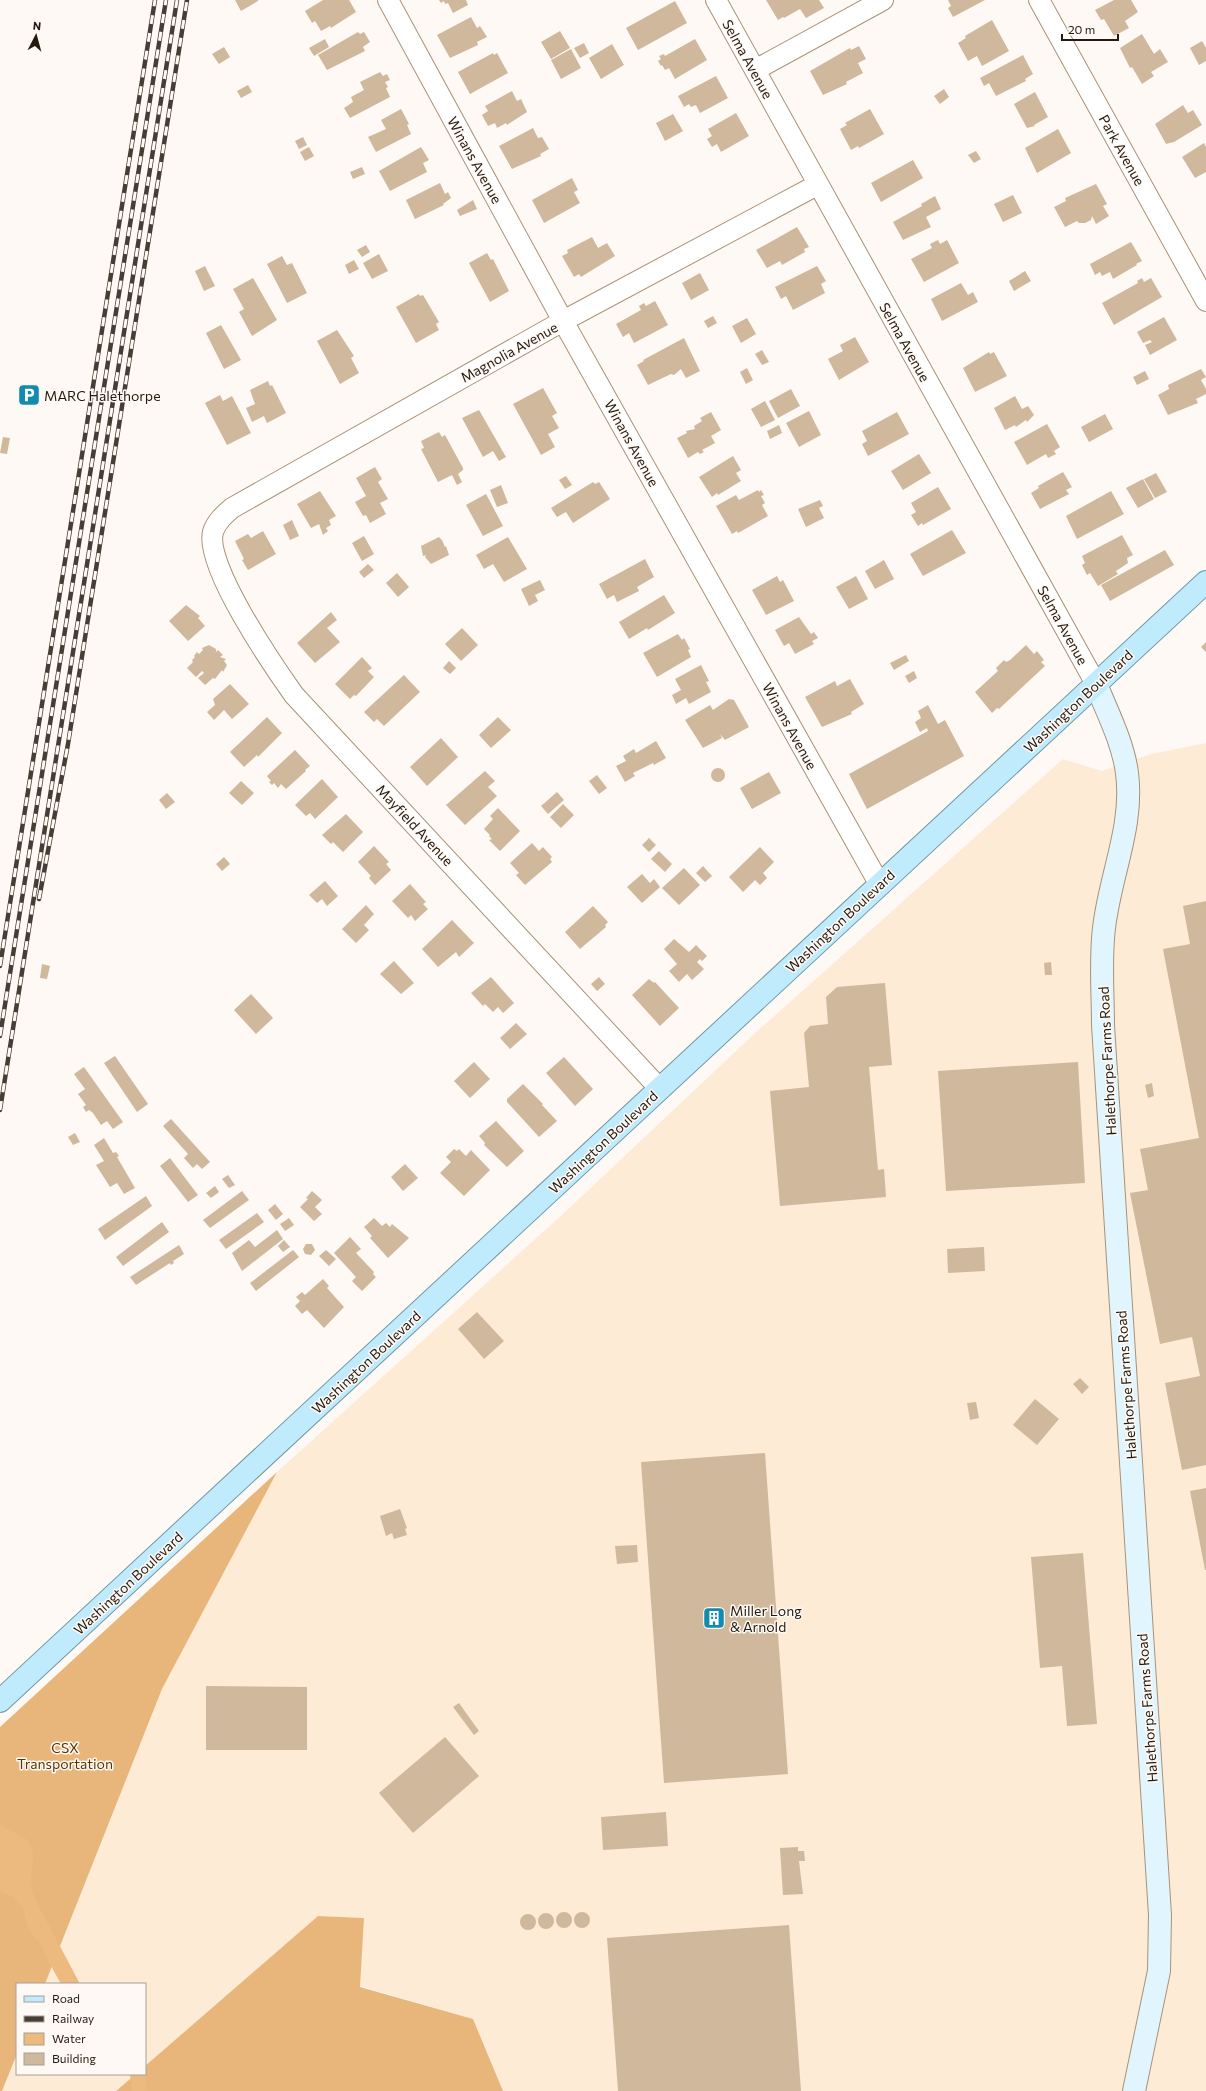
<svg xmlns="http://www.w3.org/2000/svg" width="1206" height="2091" viewBox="0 0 1206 2091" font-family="Commissioner,sans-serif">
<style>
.built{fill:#fdebd6}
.forest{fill:#e8b67b}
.water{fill:#ecb97e}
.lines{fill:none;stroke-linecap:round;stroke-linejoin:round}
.stream{stroke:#ecb97e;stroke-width:5.5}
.building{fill:#d0b89c}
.street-casing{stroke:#a99277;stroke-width:22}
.secondary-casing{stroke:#a99277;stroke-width:24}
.primary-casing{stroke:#6e99a8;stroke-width:24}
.street{stroke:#fff;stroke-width:20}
.secondary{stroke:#e0f5fe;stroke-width:22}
.primary{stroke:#c0ebfc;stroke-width:22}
.rail-casing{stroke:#463d34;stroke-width:4.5}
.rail{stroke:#fef9f4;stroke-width:3;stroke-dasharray:9;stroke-linecap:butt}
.labels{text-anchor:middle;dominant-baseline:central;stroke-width:3;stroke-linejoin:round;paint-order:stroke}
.street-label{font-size:14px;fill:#231a10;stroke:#fef9f4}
.poi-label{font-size:14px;fill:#231a10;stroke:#fef9f4;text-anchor:start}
.park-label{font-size:14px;fill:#573604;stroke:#fef9f4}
</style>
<rect width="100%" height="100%" fill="#fef9f4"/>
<path class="built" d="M1206,743V2091H503L473,2019L360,1986L364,1918L318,1916L145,2066V1984H45L162,1689L277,1472L563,1214L754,1034L1063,759L1102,771L1151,754Z
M17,2054V2074H136L116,2091H2Z"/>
<path class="forest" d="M277,1472L162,1689L45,1984H17V2054L2,2091H0V1727Z
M318,1916L364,1918L360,1987L473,2019L503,2091H116L136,2074H145V2066Z"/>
<path class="water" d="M0,1823C6,1832 18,1832 26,1839C37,1850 32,1865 31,1878C31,1885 33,1892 35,1899L80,1984H61L44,1953L25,1911L12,1896L2,1893L0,1890Z
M145,2066L147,2091H132L130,2074H145Z"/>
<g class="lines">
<path class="stream" d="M27,1912L31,1928L39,1938"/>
</g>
<path class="building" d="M235,0H258V1L241,11Z
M323,0H349L356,12L331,28L330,26L321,31L315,21L312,23L305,11Z
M439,0H466L468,5L453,13L448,3L445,4L444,1L441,3Z
M766,0H819L824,8L806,18L800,9L784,18L783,17L778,20Z
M948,0H985L953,17L948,8L951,6Z
M1114,0H1131L1138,12L1125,21L1129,28L1114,36L1104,19L1101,20L1095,10Z
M675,1L687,23L638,50L626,28Z
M471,17L477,28L480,26L487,37L477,42L478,45L450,58L437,35Z
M992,20L1009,51L982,66L977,56L968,61L958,43L966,38L965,36Z
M560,31L570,48L551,59L541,42Z
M358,32L360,34L364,32L370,42L363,47L365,51L327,70L318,55Z
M1142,34L1154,54L1160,49L1168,62L1151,72L1154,76L1142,84L1132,67L1130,68L1120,48Z
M325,39L329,47L314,56L309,48Z
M695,39L707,60L675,79L669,68L665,70L662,65L661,66L658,61L661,59L659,56L664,54L665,56Z
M1202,41L1206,48V61L1199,65L1190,48Z
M584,43L589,53L580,58L574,48Z
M612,44L624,65L601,79L589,58Z
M859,46L866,59L858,63L863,73L846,82L847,84L823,95L810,71L850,48L851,50Z
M224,47L230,57L219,64L212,54Z
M571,49L581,68L561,79L551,60Z
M493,53L494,55L497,53L508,73L470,94L458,72Z
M1023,55L1033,74L1025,79L1026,81L996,96L989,83L984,86L980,78Z
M380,72L383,76L387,74L390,80L385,82L388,87L386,88L390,97L350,118L344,108L353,102L351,97L364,90L360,82Z
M716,76L728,98L700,113L696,105L691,107L689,104L684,107L678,96Z
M248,85L252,92L241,98L237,91Z
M944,89L949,97L940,104L934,96Z
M512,91L517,101L521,99L527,112L507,125L506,123L497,128L495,123L488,126L482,115L488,111L485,106Z
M1035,92L1048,117L1034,125L1035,126L1027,128L1014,104Z
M1183,105L1188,113L1193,110L1202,125L1174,142L1166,144L1155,124Z
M401,109L409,124L407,125L411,134L376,152L368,137L386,129L381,120Z
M870,109L884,134L859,148L858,146L851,150L840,129L847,125L845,123Z
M736,113L749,136L721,152L717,144L712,147L707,139L712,136L708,129Z
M673,114L683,131L665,141L656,123Z
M533,128L538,138L542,137L549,149L540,154L541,156L512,169L499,146Z
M1058,129L1071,153L1037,173L1025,148Z
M303,137L307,145L299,149L295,141Z
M1204,143L1206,147V172L1195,178L1182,157Z
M309,147L314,156L305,161L300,152Z
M421,147L429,160L423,163L427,172L390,191L379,171Z
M976,151L981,159L974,163L968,155Z
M913,160L923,178L881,202L871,183Z
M362,167L365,174L353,179L350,172Z
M572,178L578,190L574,192L580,203L544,223L532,200Z
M440,183L445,194L448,192L451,198L443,204L444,205L415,219L406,200Z
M1096,184L1107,204L1103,206L1109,216L1096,224L1092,216L1091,220L1085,223H1079L1077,221L1065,227L1054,207L1066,201L1065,198Z
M1013,195L1022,213L1003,222L994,204Z
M935,196L941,209L926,217L931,227L903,240L893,222L922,206L921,204Z
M473,200L477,209L460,216L457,210Z
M797,227L809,247L804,249L805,252L782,265L780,261L767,268L756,250Z
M592,237L598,248L607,243L615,256L581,277L579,274L574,277L562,256L568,253L567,250Z
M938,240L940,244L947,240L959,263L924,282L911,259L932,248L930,244Z
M1131,242L1142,261L1136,264L1137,265L1113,279L1110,272L1102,276L1100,272L1095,275L1090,264Z
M366,245L370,252L362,257L357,250Z
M487,253L491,260L493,259L509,291L490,302L469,263Z
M379,254L388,271L372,279L363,263Z
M282,256L287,265L292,263L307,293L287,303L267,264Z
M354,260L359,269L349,274L345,265Z
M205,266L215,286L204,291L195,271Z
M817,266L826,281L821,284L825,293L793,310L786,296L781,299L775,287Z
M1025,271L1031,281L1014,291L1009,281Z
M700,273L709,290L691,300L682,283Z
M253,278L277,320L252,336L239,312L244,309L233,289Z
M1142,278L1144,282L1151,278L1162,297L1114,325L1102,303L1138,283L1137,281Z
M961,283L968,295L973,292L978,302L942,321L931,299Z
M419,294L420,296L423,295L439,322L436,324L439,330L416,343L396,307Z
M655,301L668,325L634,343L629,333L623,337L616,324L641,310L639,306L644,303L646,306Z
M713,316L717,323L708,328L704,321Z
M1164,317L1177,340L1150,355L1145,345L1152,342L1150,340L1143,343L1137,332Z
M747,318L756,334L741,343L732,326Z
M221,325L241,360L224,369L206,333Z
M337,330L354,356L351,358L359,373L340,384L317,341Z
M855,337L869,362L839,380L828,359L843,351L840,345Z
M684,338L700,371L686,378L681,369L674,375L671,374L648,385L637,365L644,361L643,360Z
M762,350L769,362L762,365L755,354Z
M989,352L990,354L994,352L1007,376L975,392L963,368Z
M747,368L753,380L746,384L740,372Z
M1201,369L1206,377L1201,380L1206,389V394L1196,399L1198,403L1168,415L1158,395L1169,389L1168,385Z
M1145,371L1149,379L1137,385L1133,377Z
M268,381L270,386L272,385L286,413L267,423L264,416L252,422L246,408L255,404L250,390Z
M543,388L557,413L552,416L559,428L548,434L555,447L541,455L513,404Z
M791,389L800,406L778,418L769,401Z
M220,395L223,401L232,396L251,433L227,445L205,403Z
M1015,396L1022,409L1028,406L1034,415L1027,422L1026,420L1016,427L1015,425L1005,430L994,408Z
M765,401L775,420L761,427L751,409Z
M479,410L506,457L499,461L493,451L483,457L462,418Z
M809,411L821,435L799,447L786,423Z
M711,412L721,430L711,436L715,443L702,450L704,452L700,454L698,452L688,458L677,438L687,433L686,431L695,429L694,426L702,421L700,418Z
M897,412L909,434L868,456L862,444L867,441L862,431Z
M1105,414L1113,429L1089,442L1081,427Z
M1047,424L1060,447L1054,451L1056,454L1048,458L1046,454L1027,465L1014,442Z
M779,425L782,433L770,439L767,431Z
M439,432L442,437L445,435L463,468V470L458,474L462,482L457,485L452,475L438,482L421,449L424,448L421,441Z
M3,437L10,438L7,454L0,453Z
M919,454L931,473L903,490L891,471Z
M733,456L741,470L736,473L741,481L718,495L717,493L712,497L699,477Z
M375,467L382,479L378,482L388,499L380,503L386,514L370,523L366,515L363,516L355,502L366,496L356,478Z
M1063,472L1072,487L1066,490L1069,494L1040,509L1031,493L1039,488L1038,486Z
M1156,473L1167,492L1155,498L1144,479Z
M566,476L572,485L565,489L559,480Z
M1143,479L1154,499L1138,508L1126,488Z
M593,482L595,484L599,482L610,499L573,523L566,512L557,517L551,508Z
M501,485L508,503L497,507L490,490Z
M938,487L951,509L923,525L922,523L918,526L911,515L916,512L911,503Z
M758,490L759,492L761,490L764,495L761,496L765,503L762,505L768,516L738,533L737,531L732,534L716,506L736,495L739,500Z
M320,491L336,516L329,520L331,525L326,528L328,531L323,535L319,524L311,528L297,504Z
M1111,491L1124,514L1077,539L1066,516Z
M486,494L503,526L483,536L466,505Z
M820,500L823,506L819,508L824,518L806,527L798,509Z
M292,520L299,536L290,540L283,525Z
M952,530L966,553L923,576L910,554Z
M263,531L276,554L248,570L242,560L244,559L235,541L248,534L251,538Z
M1122,535L1133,555L1127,558L1128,563L1116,571L1118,574L1098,586L1090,573L1087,575L1082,565L1085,563L1082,556Z
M364,536L374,554L362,561L352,543Z
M439,537L442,540L445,547L446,546L449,555L431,564L425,557L426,555L423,556L421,546Z
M508,537L527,569L504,582L493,564L484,569L476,555Z
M1165,550L1174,565L1110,601L1101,585Z
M645,559L654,577L637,587L639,591L617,602L614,595L607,599L599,584Z
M884,560L894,579L875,589L865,571Z
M368,564L374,570L364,578L359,572Z
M397,573L409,587L398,597L386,583Z
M777,576L780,582L783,580L794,601L766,615L752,590Z
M856,576L868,599L849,609L836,587Z
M540,580L545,590L535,595L538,601L529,606L521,589Z
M664,595L675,613L648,630L647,628L629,639L619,622Z
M186,605L200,616L198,618L205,626L188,641L169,621Z
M331,612L337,620L327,628L340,642L315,663L297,643Z
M799,617L811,634L814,632L818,638L812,641L814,644L795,654L789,643L784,646L775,630Z
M462,628L478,645L461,661L445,644Z
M678,634L682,640L684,638L690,649L688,650L691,657L657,677L643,653Z
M1206,642V652L1201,647Z
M209,645L216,649V652L218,650L223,655L220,657L226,659L224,661L227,665L223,672L222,670L215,679L213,678L205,685L198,678L204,673L202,671L196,677L187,668L193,662L192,660L195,657L194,656L197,652L199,654L203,650L202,648Z
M1026,645L1034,654L1037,651L1044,660L1041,662L1045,666L999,709L997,708L992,713L975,692L998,671L996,668L1004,660L1006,662L1010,660Z
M906,655L909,661L894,670L890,663Z
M362,657L372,668L368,671L374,677L356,696L354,695L350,699L335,684Z
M449,661L456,668L450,674L443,668Z
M701,665L709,681L706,682L711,692L689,704L686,698L676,704L672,695L681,690L675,679Z
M914,671L917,678L909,683L905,676Z
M404,675L420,692L384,726L377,719L374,722L364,712Z
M850,679L864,704L851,712L852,714L822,727L805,697L835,681L837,686Z
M230,684L249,704L232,719L224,710L214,720L207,712L215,705L213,699Z
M729,699L734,700L749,727L725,740L720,734L722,738L703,748L685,720L710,705L713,710Z
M928,705L938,724L945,720L964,756L867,809L849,774L928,731L927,728L920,732L915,722L921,718L918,711Z
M267,717L282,733L258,757L257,755L244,767L230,752Z
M498,717L511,730L491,748L479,735Z
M441,738L458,757L427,786L410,767Z
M656,741L666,758L654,765L653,763L633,773L635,776L625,782L616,766L626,761L623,756L634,749L636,753Z
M295,750L310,766L305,770L306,771L286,789L281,784L278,788L274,783L272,785L269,782L271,781L267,776Z
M711 775a7 7 0 1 1 14 0a7 7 0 1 1-14 0Z
M485,771L495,781L488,787L497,796L465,825L446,805Z
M769,772L781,793L752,809L740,788Z
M597,775L607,788L599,794L589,781Z
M322,779L338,797L315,819L310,813L306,816L295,805Z
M241,781L254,793L242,805L229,793Z
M557,792L564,800L548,814L541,806Z
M167,793L175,802L166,809L159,800Z
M563,804L574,815L561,828L550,817Z
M498,808L520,831L500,851L489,840L492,839L489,836L490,835L484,829L493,819L490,816Z
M346,814L363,832L343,852L333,842L331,844L322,835Z
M649,838L656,845L649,852L642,845Z
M532,843L539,851L543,847L552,857L550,859L552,862L525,885L516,875L519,873L510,863Z
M374,846L389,862L386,864L391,870L375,885L369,878L371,876L358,862Z
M760,847L774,862L763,873L767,878L760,885L755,880L743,892L729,877Z
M659,851L672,864L665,872L651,859Z
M224,857L230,864L222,871L216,864Z
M703,866L712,876L705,882L696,873Z
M684,868L700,885L679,905L662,888Z
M642,874L650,883L654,879L660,887L642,903L627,887Z
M325,881L338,896L327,906L322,899L317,903L309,895Z
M410,884L426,902L423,904L428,909L415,921L411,915L408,918L392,901Z
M1206,901V1465L1182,1470L1165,1383L1200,1376L1192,1337L1160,1344L1130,1193L1148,1190L1140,1149L1199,1138L1163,949L1190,944L1183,906Z
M366,905L374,914L364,925L369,930L356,943L342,929Z
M593,906L608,922L605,925L606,927L580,949L565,932Z
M452,920L474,943L459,957L456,952L438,967L422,949Z
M674,939L689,952L696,945L707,956L702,961L700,959L697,962L704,969L692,980L687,974L679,982L669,971L677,964L664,949Z
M394,961L414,983L401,994L380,974Z
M1051,962L1052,975H1045L1044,963Z
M42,964L50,966L47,979L40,978Z
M491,977L514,1003L503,1013L498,1007L493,1012L485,1004L483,1006L471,993Z
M599,977L605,984L597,991L591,984Z
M649,979L654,983L655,982L679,1008L660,1026L632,995Z
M885,983L892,1065L869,1067L878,1170L884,1169L886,1197L780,1206L770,1091L809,1087L804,1033L810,1026L828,1024L826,997L837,987Z
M251,994L273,1018L256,1034L234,1010Z
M516,1023L527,1034L510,1049L500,1038Z
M115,1056L148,1104L137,1112L104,1063Z
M564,1057L593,1089L575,1106L546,1073Z
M474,1062L490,1079L470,1098L454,1081Z
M1078,1062L1085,1183L946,1191L938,1071Z
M84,1067L123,1122L113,1129L107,1121L101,1125L93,1113L89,1110L86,1112L83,1107L86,1105L78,1094L85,1089L74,1074Z
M1152,1083L1154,1096L1148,1098L1145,1085Z
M523,1084L543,1104L542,1105L557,1121L539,1137L507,1102V1099Z
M171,1119L210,1162L202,1169L197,1164L193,1168L184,1158L188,1154L163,1126Z
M496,1121L524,1151L507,1167L484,1145L485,1143L479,1136Z
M75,1133L80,1142L73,1145L68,1137Z
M104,1138L113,1153L116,1152L119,1156L117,1157L135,1188L124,1194L117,1183L110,1187L96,1165L104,1161L94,1145Z
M454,1149L457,1151L459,1149L466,1156L471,1150L490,1170L464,1196L440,1173L451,1162L446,1157Z
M170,1158L198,1195L188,1202L160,1166Z
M405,1164L418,1178L403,1191L391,1177Z
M228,1175L235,1185L229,1188L222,1179Z
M215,1186L219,1192L211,1198L206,1193Z
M242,1191L249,1200L210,1228L203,1220Z
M312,1191L322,1200L315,1207L322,1214L314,1221L300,1207L308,1199L306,1198Z
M146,1196L152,1206L105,1240L98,1229Z
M275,1204L283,1214L276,1220L268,1210Z
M257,1213L264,1222L226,1249L219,1240Z
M289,1218L294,1225L285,1231L280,1224Z
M374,1218L382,1226L386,1223L390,1227L392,1224L409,1238L388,1258L370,1238L372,1236L364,1227Z
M162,1222L169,1232L123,1266L116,1257Z
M277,1230L283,1239L242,1271L232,1253L249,1240L255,1247Z
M350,1237L361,1249L356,1253L374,1272L373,1274L376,1277L362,1291L352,1281L356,1277L334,1253Z
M284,1240L290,1247L283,1252L278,1246Z
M306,1244H312L315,1250L311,1255L305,1254L303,1249Z
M179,1245L184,1254L173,1261L174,1263L171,1265L170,1263L136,1285L130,1277Z
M984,1247L985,1271L948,1273L947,1249Z
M293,1250L299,1257L256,1291L250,1283Z
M326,1250L336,1259L329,1266L319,1256Z
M323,1279L329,1286L327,1288L344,1307L324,1328L307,1310L302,1314L295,1306L300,1301L296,1297L302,1292L305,1295Z
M477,1312L504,1341L484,1359L458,1329Z
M1080,1378L1089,1387L1082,1394L1073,1384Z
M1035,1399L1059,1419L1037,1445L1013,1425Z
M976,1402L979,1418L970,1420L967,1403Z
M765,1453L788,1774L664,1783L641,1462Z
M1206,1488V1570H1205L1190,1491Z
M400,1509L407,1528L405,1529L407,1535L394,1539L392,1533L386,1536L380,1516Z
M637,1545L638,1562L617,1564L615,1546Z
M1083,1553L1097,1724L1067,1726L1062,1666L1040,1668L1031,1557Z
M206,1686L307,1687V1750H206Z
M459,1703L479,1731L474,1735L453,1707Z
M445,1737L479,1776L413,1833L379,1793Z
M666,1812L668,1846L603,1850L601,1817Z
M798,1847V1851H804L805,1861H799L803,1894L783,1895L780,1848Z
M574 1920a8 8 0 1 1 16 0a8 8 0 1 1-16 0Z
M556 1920a8 8 0 1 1 16 0a8 8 0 1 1-16 0Z
M538 1921a8 8 0 1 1 16 0a8 8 0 1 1-16 0Z
M520 1922a8 8 0 1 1 16 0a8 8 0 1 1-16 0Z
M789,1925L801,2091H618L607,1938Z"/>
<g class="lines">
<g class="street-casing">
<path id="street" d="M388,0L563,321L880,885
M716,0L1096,684
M1039,0L1206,301
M755,70L883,0
M660,1089L294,695C274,667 204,565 213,532C216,522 224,515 232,508L563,321L817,185"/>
</g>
<g class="secondary-casing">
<path id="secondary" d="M1096,684C1107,712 1123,742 1127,773C1134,826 1110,875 1104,928C1100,960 1103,993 1103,1025L1160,1915L1159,1971L1134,2091"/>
</g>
<g class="primary-casing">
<path id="primary" d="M0,1701L1206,582"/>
</g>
<use href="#street" class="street"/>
<use href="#secondary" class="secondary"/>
<use href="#primary" class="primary"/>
<g class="rail-casing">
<path id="rail" d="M39,899L68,744L187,0
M0,966L155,0
M0,1036L166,0
M0,1110L177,0"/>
</g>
<use href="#rail" class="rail"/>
</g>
<defs>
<g id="parking-square" transform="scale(1.15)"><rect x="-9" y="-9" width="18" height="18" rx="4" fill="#138bae" stroke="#fef9f4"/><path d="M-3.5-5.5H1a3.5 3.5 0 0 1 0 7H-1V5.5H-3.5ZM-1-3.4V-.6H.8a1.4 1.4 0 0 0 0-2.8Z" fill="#fff"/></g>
<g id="building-square" transform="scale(1.15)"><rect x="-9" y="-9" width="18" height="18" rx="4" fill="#138bae" stroke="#fef9f4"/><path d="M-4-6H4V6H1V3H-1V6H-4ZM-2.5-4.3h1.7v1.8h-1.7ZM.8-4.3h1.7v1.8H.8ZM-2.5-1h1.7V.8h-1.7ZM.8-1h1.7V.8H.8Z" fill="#fff"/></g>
</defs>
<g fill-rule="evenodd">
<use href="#parking-square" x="29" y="395"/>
<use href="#building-square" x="714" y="1618"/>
</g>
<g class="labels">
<g class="street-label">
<text transform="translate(748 59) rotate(61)">Selma Avenue</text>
<text transform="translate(1122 150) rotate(61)">Park Avenue</text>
<text transform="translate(475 160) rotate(61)">Winans Avenue</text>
<text transform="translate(905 342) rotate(61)">Selma Avenue</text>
<text transform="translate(509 352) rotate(-29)">Magnolia Avenue</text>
<text transform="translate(632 443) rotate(61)">Winans Avenue</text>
<text transform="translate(1063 625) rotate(61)">Selma Avenue</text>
<text transform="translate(1078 701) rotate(-43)">Washington Boulevard</text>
<text transform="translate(790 726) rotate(61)">Winans Avenue</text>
<text transform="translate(415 825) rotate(47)">Mayfield Avenue</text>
<text transform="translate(840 921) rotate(-43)">Washington Boulevard</text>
<text transform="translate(1107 1061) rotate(-93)">Halethorpe Farms Road</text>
<text transform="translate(603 1142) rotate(-43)">Washington Boulevard</text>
<text transform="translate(366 1362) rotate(-43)">Washington Boulevard</text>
<text transform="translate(1126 1385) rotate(-94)">Halethorpe Farms Road</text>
<text transform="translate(128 1583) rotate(-43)">Washington Boulevard</text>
<text transform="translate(1147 1708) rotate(-94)">Halethorpe Farms Road</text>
</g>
<g class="poi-label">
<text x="44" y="395">MARC Halethorpe</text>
<text x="730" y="1610">Miller Long<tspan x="730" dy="16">&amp; Arnold</tspan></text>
</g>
<g class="park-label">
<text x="65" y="1747">CSX<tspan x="65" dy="16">Transportation</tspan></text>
</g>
</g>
<rect x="16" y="1983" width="130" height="92" fill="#fef9f4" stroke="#a6a099"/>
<rect x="24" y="1996" width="20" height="6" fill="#c0ebfc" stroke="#a6a099"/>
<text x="52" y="2003" font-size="12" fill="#231a10">Road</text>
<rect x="24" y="2016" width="20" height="6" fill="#463d34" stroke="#a6a099"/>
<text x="52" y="2023" font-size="12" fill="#231a10">Railway</text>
<rect x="24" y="2033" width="20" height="12" fill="#ecb97e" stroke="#a6a099"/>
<text x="52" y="2043" font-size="12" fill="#231a10">Water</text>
<rect x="24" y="2053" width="20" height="12" fill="#d0b89c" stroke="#a6a099"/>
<text x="52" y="2063" font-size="12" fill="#231a10">Building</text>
<g transform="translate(36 36) rotate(6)" stroke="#fef9f4" stroke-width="3" paint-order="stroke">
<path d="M0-3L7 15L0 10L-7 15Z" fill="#231a10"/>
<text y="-6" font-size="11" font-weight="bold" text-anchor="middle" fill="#231a10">N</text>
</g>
<path d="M1062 34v6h56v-6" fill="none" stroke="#231a10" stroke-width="2"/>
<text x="1068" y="34" font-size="12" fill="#231a10" stroke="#fef9f4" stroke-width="3" paint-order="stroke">20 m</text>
</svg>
